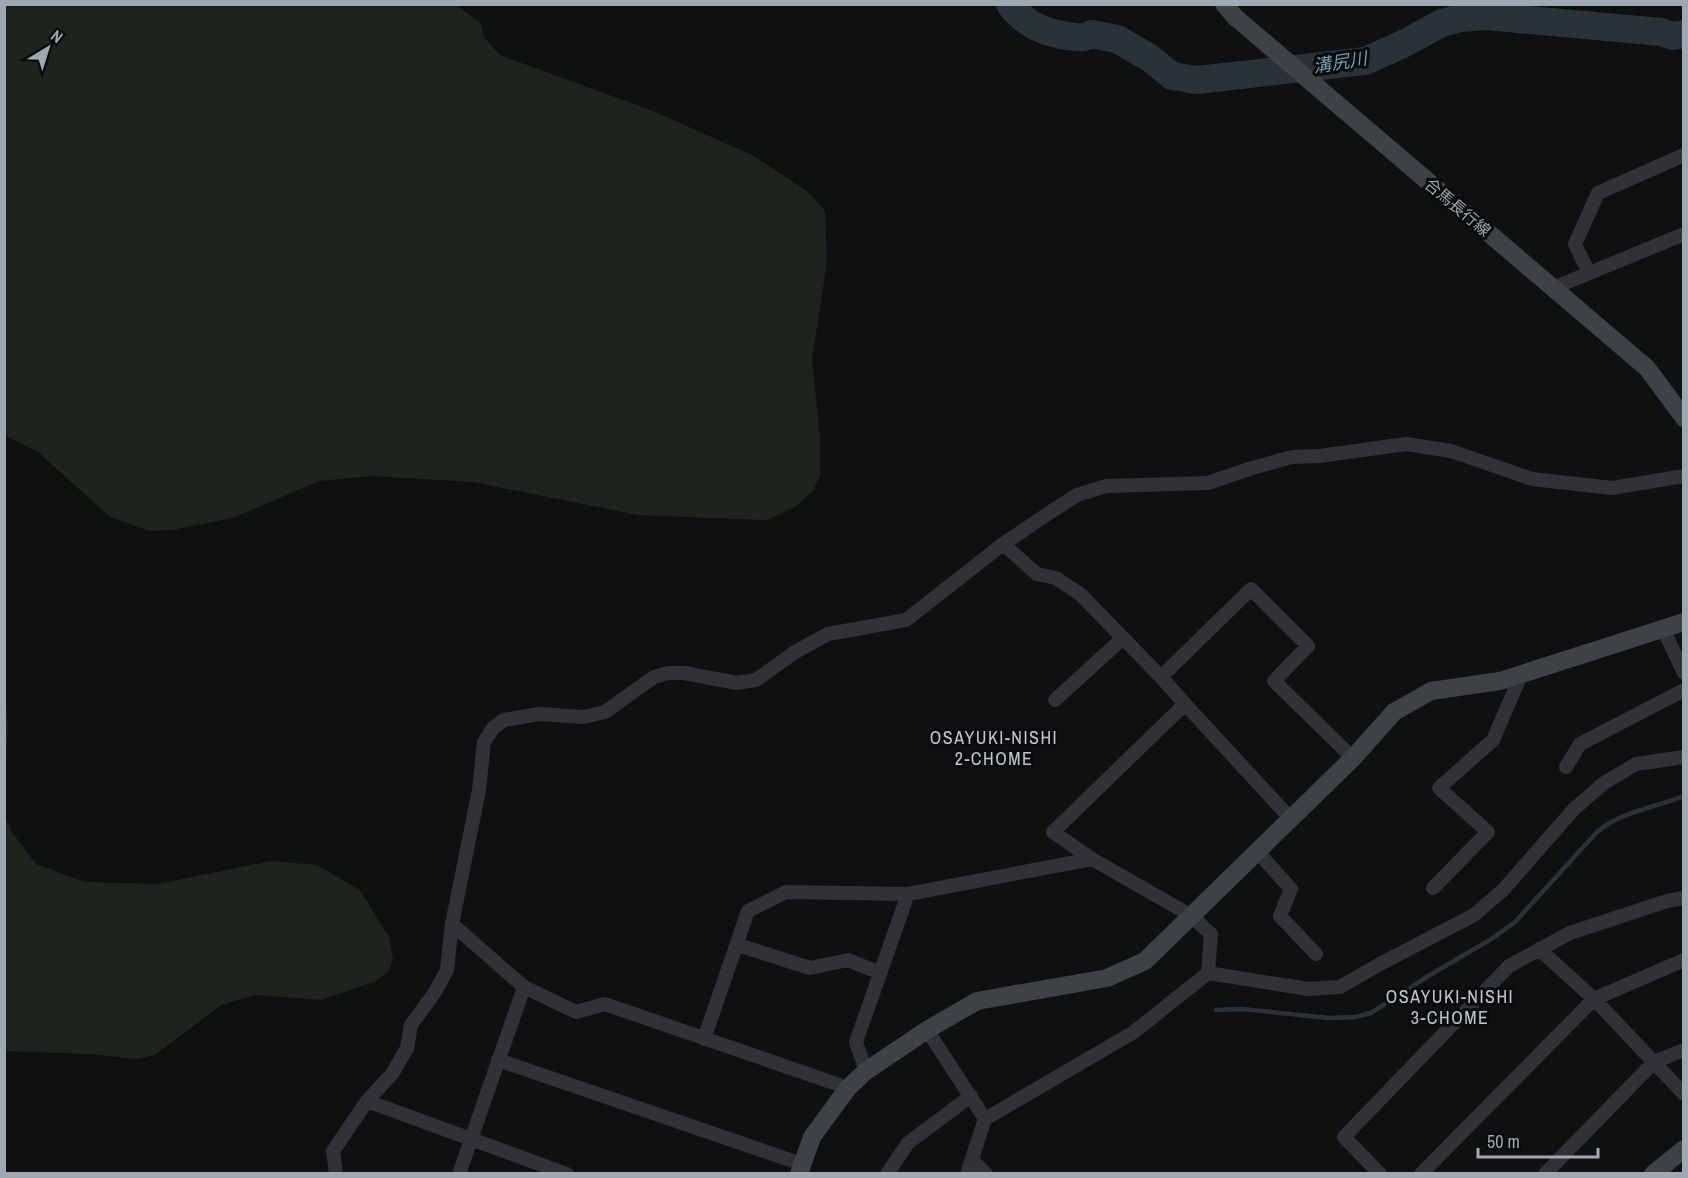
<svg xmlns="http://www.w3.org/2000/svg" width="1688" height="1178" viewBox="0 0 1688 1178" font-family="'Archivo Narrow','Noto Sans JP',sans-serif">
<style>
.green{fill:#1c241c}
.lines{fill:none;stroke-linecap:round;stroke-linejoin:round}
.stream{stroke:#283237;stroke-width:4.5}
.river{stroke:#283237;stroke-width:28}
.street{stroke:#303236;stroke-width:14}
.secondary{stroke:#3e4146;stroke-width:18}
.labels{text-anchor:middle;dominant-baseline:central;stroke-width:6;stroke-linejoin:round;paint-order:stroke}
.street-label{font-size:16px;fill:#a0a8b3;stroke:#0a0b0c}
.water-label{font-size:18px;font-style:italic;fill:#749db0;stroke:#0a0b0c}
.neighbourhood-label{font-size:18px;letter-spacing:1.5px;fill:#c1c6ce;stroke:#0a0b0c}
</style>
<rect width="100%" height="100%" fill="#0f1011"/>
<path class="green" d="M4,5H456L481,23L484,37L500,55L653,111L752,155L807,191L825,211L827,262L812,360L820,437V476L813,491L795,507L767,520L638,515L473,482L371,476L319,481L233,518L172,530L149,531L110,517L38,452L5,435Z
M5,690L8,723L5,782Z
M4,816L12,832L36,864L85,882L157,884L271,861L317,865L360,890L389,937L393,959L388,972L374,982L321,1000L256,995L221,1005L155,1055L137,1059L89,1054L5,1051Z"/>
<g class="lines">
<path class="stream" d="M1216,1010L1242,1009L1329,1018L1355,1017L1371,1013L1430,975L1493,938L1515,922L1597,832C1622,811 1654,808 1684,796"/>
<path class="river" d="M1010,4C1025,25 1045,33 1068,36C1078,37 1084,39 1092,34L1117,39L1150,58L1172,76L1197,80L1365,61L1403,44L1442,23L1460,18L1486,16L1661,32L1673,36L1684,34"/>
<path class="street" d="M1589,273L1575,244L1598,193L1684,155
M1553,288L1684,234
M1003,544L1037,574L1056,578L1080,594L1161,677
M1663,629L1684,673
M1055,700L1123,638
M1185,704L1161,677L1251,589L1308,646L1274,681L1353,758
M1566,767L1580,744L1684,690
M1257,851L1291,889L1280,916L1316,954
M1433,888L1488,832L1439,788L1493,740L1521,675
M452,924L524,987L576,1012L605,1004L848,1088
M738,945L810,968L848,960L880,973
M1539,949L1594,999L1684,1094
M1208,973L1211,934L1190,915L1092,859L1053,832L1185,704L1291,819
M927,1030L985,1119
M704,1039L748,911L786,892L908,894L1092,859
M498,1060L802,1164
M866,1071L856,1042L908,894
M367,1101L392,1074L407,1048L411,1025L435,992L447,970L452,924L479,790L484,742L493,728L504,720L539,714L584,717L605,712L654,677L668,673H684L737,683L756,680L795,652L828,634L906,620L1003,544L1052,511L1077,495L1106,486L1208,483L1252,468L1292,457L1320,456L1406,444L1451,451L1532,479L1612,488L1684,476
M972,1160L986,1174
M336,1174L333,1151L367,1101L567,1174
M459,1174L524,987
M887,1174L908,1143L971,1096
M967,1174L985,1119L1134,1032L1208,973L1308,989L1340,987L1380,964L1474,915L1503,890L1574,809L1604,783L1636,764L1684,757
M1380,1174L1344,1137L1509,966L1570,933L1667,901L1684,898
M1421,1174L1594,999L1684,960
M1545,1174L1654,1062L1684,1050"/>
<path class="secondary" d="M1224,4L1235,17L1647,368L1684,418
M799,1174L812,1137L848,1088L866,1071L927,1030L977,1001L1107,978L1145,961L1353,758L1394,712L1431,691L1500,681L1684,622
M1653,1174L1684,1149"/>
</g>
<g class="labels">
<g class="street-label">
<text transform="translate(1458 207) rotate(40)">合馬長行線</text>
</g>
<g class="water-label">
<text transform="translate(1340 62) rotate(-9)">溝尻川</text>
</g>
<g class="neighbourhood-label">
<text x="994" y="737">OSAYUKI-NISHI<tspan x="994" dy="21">2-CHOME</tspan></text>
<text x="1450" y="996">OSAYUKI-NISHI<tspan x="1450" dy="21">3-CHOME</tspan></text>
</g>
</g>
<rect width="1688" height="1178" fill="none" stroke="#a0a8b3" stroke-width="12"/>
<g transform="translate(48 48) rotate(38)" stroke="#0a0b0c" stroke-width="4.5" paint-order="stroke">
<path d="M0-4.5L10 22L0 15L-10 22Z" fill="#a0a8b3"/>
<text y="-9" font-size="16" font-weight="bold" text-anchor="middle" fill="#a0a8b3">N</text>
</g>
<path d="M1478 1148v9h120v-9" fill="none" stroke="#a0a8b3" stroke-width="3"/>
<text x="1487" y="1148" font-size="18" fill="#a0a8b3" stroke="#0a0b0c" stroke-width="4.5" paint-order="stroke">50 m</text>
</svg>
